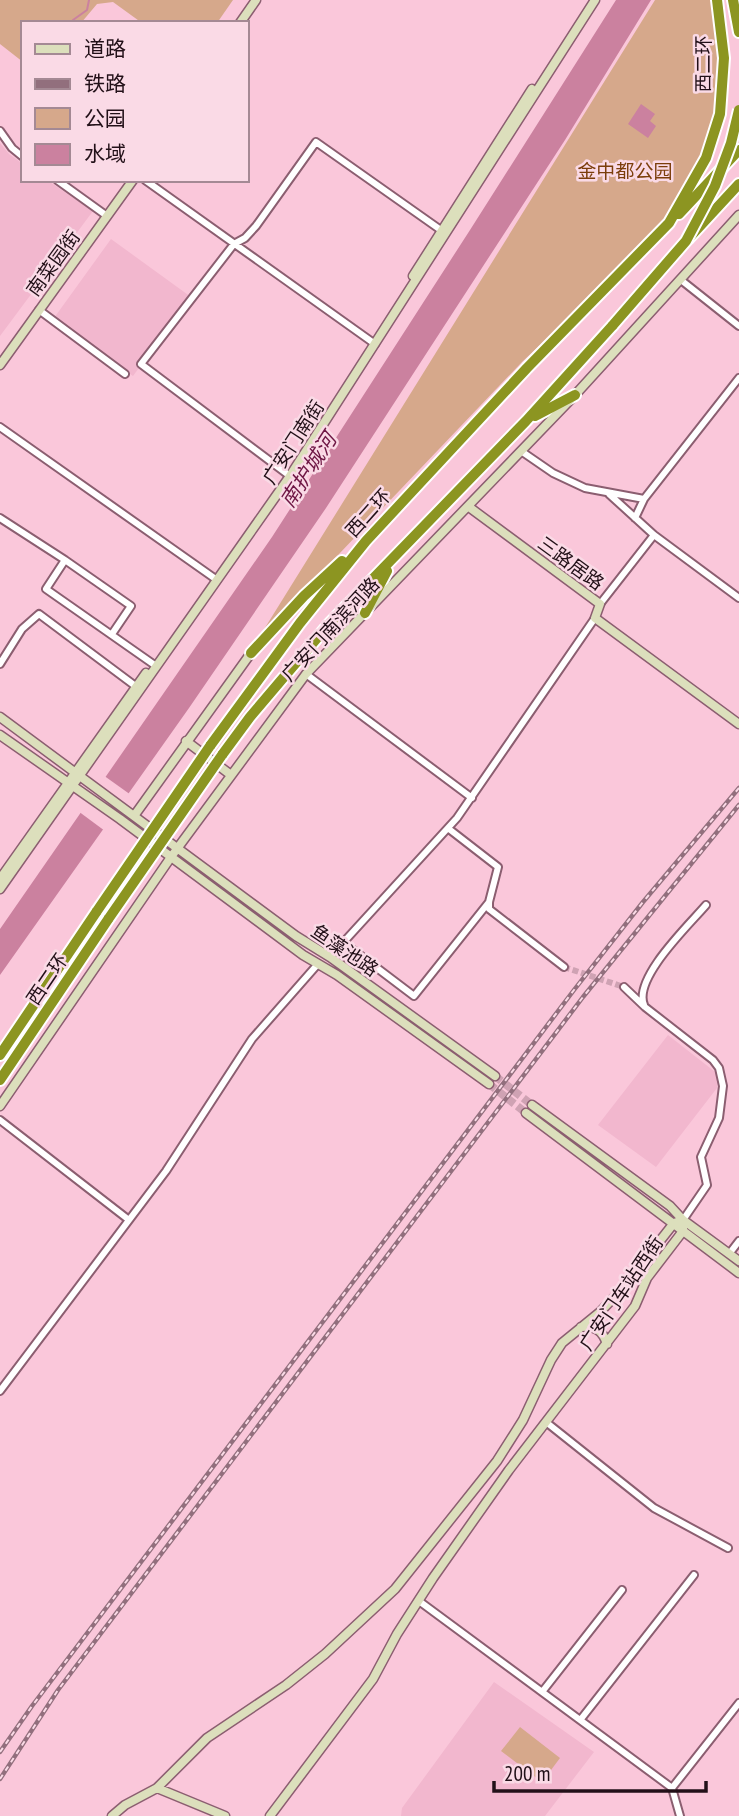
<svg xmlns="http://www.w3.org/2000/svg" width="739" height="1816" viewBox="0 0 739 1816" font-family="'PT Sans Narrow','Noto Sans SC',sans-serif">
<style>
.built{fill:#f2b7ce}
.green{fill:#d6a88b}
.water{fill:#cb819f}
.pier{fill:#fac7da}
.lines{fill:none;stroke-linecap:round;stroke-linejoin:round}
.stream{stroke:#cb819f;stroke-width:2}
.street-tunnel{stroke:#cfa2b3;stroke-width:6;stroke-dasharray:6 3;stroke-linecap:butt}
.secondary-tunnel{stroke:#cfa2b3;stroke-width:8;stroke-dasharray:8 4;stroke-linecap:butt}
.street-casing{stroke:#8b5e70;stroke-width:10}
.secondary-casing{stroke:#8b5e70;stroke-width:11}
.highway-casing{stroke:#fff;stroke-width:14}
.street{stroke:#fff;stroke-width:6}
.secondary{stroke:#dcdfbc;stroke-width:8}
.highway{stroke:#8c9521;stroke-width:10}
.rail-casing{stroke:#926f7d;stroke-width:4.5}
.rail{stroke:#fadae6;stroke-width:2;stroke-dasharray:5;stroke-linecap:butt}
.highway-bridge-casing{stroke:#fff;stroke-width:14;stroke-linecap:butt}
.highway-bridge{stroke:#8c9521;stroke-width:10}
.labels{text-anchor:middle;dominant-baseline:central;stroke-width:5;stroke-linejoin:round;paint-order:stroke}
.street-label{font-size:19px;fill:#221018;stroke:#fadae6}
.park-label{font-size:19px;fill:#7b3e0b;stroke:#fadae6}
.water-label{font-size:21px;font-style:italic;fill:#6e1644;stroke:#fadae6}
</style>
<rect width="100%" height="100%" fill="#fac7da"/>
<path class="built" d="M0,143L9,154L23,164V180H47L93,211L0,336Z
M111,239L191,297L133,376L54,318Z
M668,1035L719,1075L717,1088L656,1167L598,1125Z
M494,1682L594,1752L545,1816H401L402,1808Z"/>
<path class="green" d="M0,0H233L217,23H142L113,2L97,4L81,23H23V62L0,44Z
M655,0H713L724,58L720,114L706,158L669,223L522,362L258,639Z
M520,1727L560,1758L542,1782L501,1751Z"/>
<path class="water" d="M616,0H651L565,140L326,508L189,708L0,975V929L272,537L470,230Z
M641,104L655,114L650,121L656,126L648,138L628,124Z"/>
<path class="pier" d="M103,775L131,795L105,831L78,811Z"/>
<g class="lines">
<path class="stream" d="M73,20L87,10L89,0"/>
<path class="street-tunnel" d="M564,967L624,987"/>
<path class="secondary-tunnel" d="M495,1076L532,1105
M489,1084L526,1113"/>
<g class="street-casing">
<path id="street" d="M0,131L12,148L23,157
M57,180L107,216
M145,180L375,344
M681,280L739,326
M39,310L125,374
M0,427L217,580
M521,451L553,473L585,488L644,499L739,378
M290,476L141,364L234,244L245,238L256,226L316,142L445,233
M609,494L654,535L739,598
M0,518L65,560L46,589L156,666
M635,518L644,499
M65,560L131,606L112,634
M600,604L654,535
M0,664L22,629L39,614L138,688
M306,674L472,798
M449,829L498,867L489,902V909L564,967
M344,943L414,996L489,902
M330,957L457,818L595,618
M624,987L645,1007L713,1060L719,1068L723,1086L719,1118L701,1157L707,1185L683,1220
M644,1005C633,978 689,925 706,905
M0,1120L129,1220
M729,1254L739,1241
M0,1391L166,1171L252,1039L317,965
M546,1422L654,1508L728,1548
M419,1601L672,1788L680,1816
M542,1692L622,1590
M581,1719L694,1575
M672,1788L739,1703"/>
</g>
<g class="secondary-casing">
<path id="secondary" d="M240,23L256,0
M413,276L532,89
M0,365L133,180
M469,507L600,604L595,618L739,724
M0,717L296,936L330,957L495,1076
M0,735L120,819L303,955L337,975L489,1084
M186,741L231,775
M134,816L251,653
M0,879L146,673
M0,889L290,476L595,0
M532,1105L670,1206L683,1220L739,1261
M0,1106L171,857L306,674L575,395L739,215
M526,1113L739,1273
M581,1327C595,1325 603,1331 607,1344
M157,1788L225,1816
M112,1816L125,1805L157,1788L207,1738L286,1685L325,1654L395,1589L497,1461L523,1420L551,1360L562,1343L600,1312L622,1289L674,1223L683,1220
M270,1816L373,1679L397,1634L433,1578L509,1470L635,1306L647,1278L683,1231V1220"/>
</g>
<g class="highway-casing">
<path id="highway" d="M733,0L739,32
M679,214L739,150
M688,239L739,184
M535,416L575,395
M365,613L387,571
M251,653L304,596L342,561
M210,746L300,623L366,541L527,368L669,223L706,158L720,114L724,58L717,0
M222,755L250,717L329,624L526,421L613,325
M0,1055L97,911
M0,1080L109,918"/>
</g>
<use href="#street" class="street"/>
<use href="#secondary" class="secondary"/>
<use href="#highway" class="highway"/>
<g class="rail-casing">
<path id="rail" d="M0,1752L32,1706L574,990L643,902L739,788
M0,1779L58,1690L583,997L739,805"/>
</g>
<use href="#rail" class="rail"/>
<g class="highway-bridge-casing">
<path id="highway-bridge" d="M613,325L686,241L715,186L731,143L739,110
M97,911L210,746
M109,918L222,755"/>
</g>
<use href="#highway-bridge" class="highway-bridge"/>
</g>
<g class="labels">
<g class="street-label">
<text transform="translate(703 64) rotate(-90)">西二环</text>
<text transform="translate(53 263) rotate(-54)">南菜园街</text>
<text transform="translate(293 442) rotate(-57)">广安门南街</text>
<text transform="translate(368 513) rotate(-48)">西二环</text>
<text transform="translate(571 563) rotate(36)">三路居路</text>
<text transform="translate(330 629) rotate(-47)">广安门南滨河路</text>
<text transform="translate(345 950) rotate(34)">鱼藻池路</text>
<text transform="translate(47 979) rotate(-56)">西二环</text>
<text transform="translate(621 1293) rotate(-56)">广安门车站西街</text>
</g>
<g class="park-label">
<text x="625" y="171">金中都公园</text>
</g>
<g class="water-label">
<text transform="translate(308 470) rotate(-57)">南护城河</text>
</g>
</g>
<rect x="21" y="21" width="228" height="161" fill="#fadae6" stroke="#a48994" stroke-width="2"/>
<rect x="35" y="44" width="35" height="10" fill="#dcdfbc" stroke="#a48994" stroke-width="2"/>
<text x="84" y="56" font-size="21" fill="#221018">道路</text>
<rect x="35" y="79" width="35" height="10" fill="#926f7d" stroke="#a48994" stroke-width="2"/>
<text x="84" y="91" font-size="21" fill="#221018">铁路</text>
<rect x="35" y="108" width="35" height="21" fill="#d6a88b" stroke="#a48994" stroke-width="2"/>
<text x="84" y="126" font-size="21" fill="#221018">公园</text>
<rect x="35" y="144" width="35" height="21" fill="#cb819f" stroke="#a48994" stroke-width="2"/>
<text x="84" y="161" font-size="21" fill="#221018">水域</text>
<path d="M494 1781v10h212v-10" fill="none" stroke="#221018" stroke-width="3.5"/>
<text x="504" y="1781" font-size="21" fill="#221018" stroke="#fadae6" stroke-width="5" paint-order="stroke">200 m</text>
</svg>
